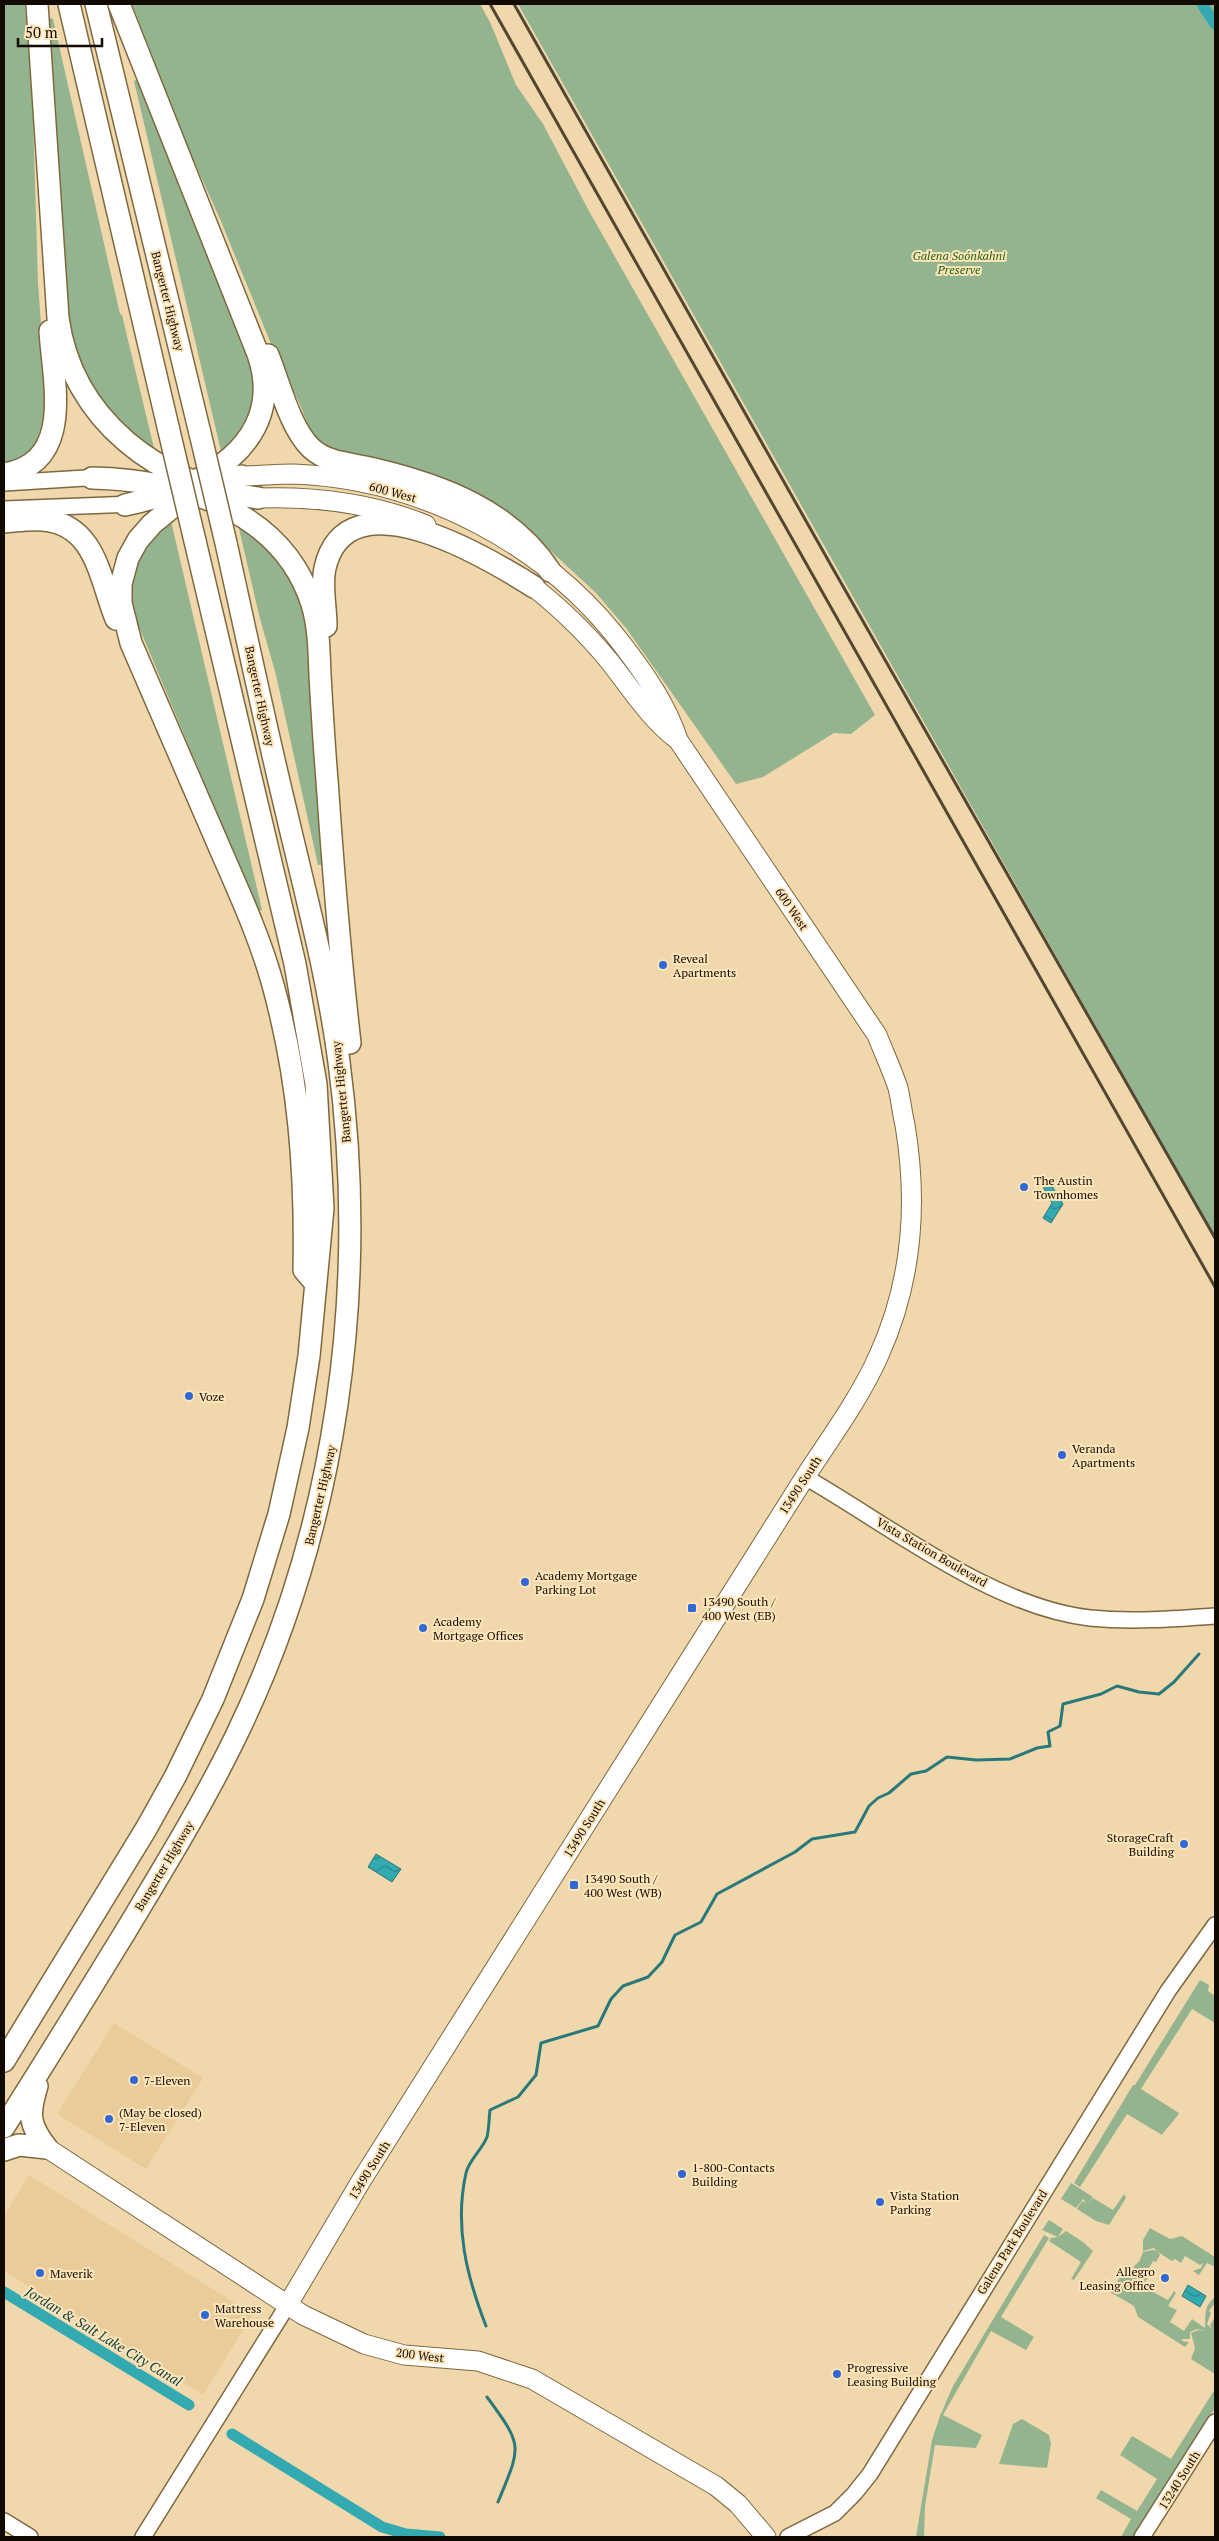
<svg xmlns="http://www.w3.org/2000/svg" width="1219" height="2541" viewBox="0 0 1219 2541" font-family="'PT Serif',serif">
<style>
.built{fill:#e9cc9a}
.green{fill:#94b48f}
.water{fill:url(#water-waves);stroke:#29797c}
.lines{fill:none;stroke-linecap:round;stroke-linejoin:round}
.stream{stroke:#29797c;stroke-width:3}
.canal{stroke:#33a9b1;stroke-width:11}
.minor-casing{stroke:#7e683f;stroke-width:18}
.major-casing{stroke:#7e683f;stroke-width:21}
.highway-casing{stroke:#7e683f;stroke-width:24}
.minor{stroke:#fff;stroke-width:15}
.major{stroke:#fff;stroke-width:19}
.highway{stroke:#fff;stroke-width:21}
.rail{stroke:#534632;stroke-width:3}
.highway-bridge-casing{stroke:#7e683f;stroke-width:24;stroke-linecap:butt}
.highway-bridge{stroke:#fff;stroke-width:21}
.poi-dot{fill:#3069d7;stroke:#fee5b9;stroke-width:2}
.labels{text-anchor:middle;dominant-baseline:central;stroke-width:4;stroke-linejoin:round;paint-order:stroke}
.park-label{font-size:12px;font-style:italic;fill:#1e6517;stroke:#fee5b9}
.street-label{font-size:12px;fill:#120a00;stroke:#fee5b9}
.poi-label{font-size:12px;fill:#120a00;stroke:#fee5b9;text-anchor:start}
.water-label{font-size:14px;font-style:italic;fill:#0e4246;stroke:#fee5b9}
</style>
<defs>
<pattern id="water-waves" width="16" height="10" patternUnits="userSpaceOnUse" patternTransform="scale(1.25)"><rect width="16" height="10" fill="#33a9b1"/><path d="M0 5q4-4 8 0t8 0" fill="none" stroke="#2a888e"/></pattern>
</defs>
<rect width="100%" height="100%" fill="#f1d8ac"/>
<path class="built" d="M114,2023L203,2078L146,2169L57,2114Z
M29,2175L253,2314L203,2395L4,2271V2216Z"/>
<path class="green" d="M4,4H25L33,116L38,283L48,419L32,452L4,467Z
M132,4H480L490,22L516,85L543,124L589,211L875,715L851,734L834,733L763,777L736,784L626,628L596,593L528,530L335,455L314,439L298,400L285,378L220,219L179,128Z
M518,4H1215V1237Z
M50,18L53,19L120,314L122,315L154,448C118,426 86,390 74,348C71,336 70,323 67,311L47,20Z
M137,79L250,359C257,392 253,432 221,451L134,81Z
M171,521L262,910L258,911L136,620C125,575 137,550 171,521Z
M238,524C283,561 300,583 308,641L323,865H318L276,675L259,615Z
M1200,1980L1209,1985L1208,1991L1215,1996V2023L1192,2009L1141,2089L1179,2113C1174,2122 1167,2127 1162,2135L1127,2114L1080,2187L1074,2183L1133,2085H1135Z
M1071,2183L1093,2197L1088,2204L1093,2198L1113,2210L1124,2194L1126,2198L1109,2225L1096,2221L1077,2209L1082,2201L1086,2203L1083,2199L1076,2208L1061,2199Z
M1049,2220L1063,2229L1058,2237L1066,2231L1083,2242L1093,2251L1074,2280L1071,2279L1081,2262L1049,2241L1051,2238L1058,2237L1042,2230Z
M1150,2228L1170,2239L1182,2236L1215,2257V2263L1212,2262L1215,2264V2267L1207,2263L1199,2275L1193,2271L1201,2268L1203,2263L1200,2265L1185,2256L1181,2263L1175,2259L1172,2261L1158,2252L1160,2255L1156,2262L1153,2261L1146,2273L1149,2276L1143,2285L1132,2278V2281L1168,2300L1174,2291L1176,2293L1168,2306L1166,2305L1177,2310L1170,2322L1184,2331L1192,2319L1205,2328C1206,2315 1203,2307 1215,2297V2303L1209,2311L1211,2313L1207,2324L1212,2329L1210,2325L1215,2317V2374L1191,2359L1195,2348L1191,2333L1198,2330L1206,2331L1197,2329L1190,2332V2339H1182V2341L1189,2342L1185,2347L1138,2317L1134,2306L1110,2292L1121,2276L1130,2271L1132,2277L1131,2270L1140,2260L1143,2252L1153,2250L1157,2251L1154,2248L1143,2251V2240Z
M1044,2235L1049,2238L1001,2317L1034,2337L1026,2350L991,2331L943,2415L982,2435L976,2448L935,2445L925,2506L924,2537H916L932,2440L940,2416L953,2386Z
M1215,2389V2408L1134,2537H1121L1131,2519L1096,2498L1101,2490L1137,2511L1157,2479L1120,2455L1132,2436L1171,2459Z
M1022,2419L1049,2435L1051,2444L1047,2468L999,2464L1013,2424Z"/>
<path class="water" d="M1044,1184L1052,1186L1063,1204L1051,1223L1043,1218L1052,1203L1044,1189Z
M376,1854L401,1869L392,1882L368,1867Z
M1188,2285L1206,2296L1200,2307L1182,2296Z"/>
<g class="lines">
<path class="stream" d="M486,2326C467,2277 454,2227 466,2173C469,2160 482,2150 487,2137C489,2129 489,2118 490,2110L518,2097L536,2075L541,2043L598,2026L611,1999L623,1986L648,1977L662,1962L675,1935L701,1922L717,1894L795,1852L812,1839L855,1832L869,1806L878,1798L889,1793L911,1774L926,1771L947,1757L976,1760L1010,1759L1037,1748L1050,1746L1048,1732L1060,1726L1063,1704L1101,1694L1117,1686L1139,1692L1159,1694L1174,1682L1199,1654
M487,2397C524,2447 521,2446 498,2502"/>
<path class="canal" d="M1202,4L1215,24
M4,2292L189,2405
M232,2434L382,2527L406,2534L440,2537"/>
<g class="minor-casing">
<path id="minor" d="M4,483L102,477
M4,509L134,504
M805,1477C889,1525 992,1607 1090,1618C1131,1622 1174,1619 1215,1616
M4,2521L30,2537
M143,2537L287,2306
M788,2537L835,2513L854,2494L870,2474L1168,1991L1215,1925
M1142,2537L1215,2422"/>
</g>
<g class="major-casing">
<path id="major" d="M241,476C258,476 276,474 294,474C423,479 548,545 625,648C647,677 667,706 678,740L877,1035C884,1053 892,1070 898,1088C901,1100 902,1113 905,1125C918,1203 912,1282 879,1355C860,1398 831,1437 805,1477L361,2181L287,2306
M258,498C316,496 372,503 426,525
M522,578C555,603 584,630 610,662C632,690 650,719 678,740
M47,2148L303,2315L364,2344L404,2355L478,2361L532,2379L716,2486L738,2504L766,2537"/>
</g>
<g class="highway-casing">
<path id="highway" d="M37,4L58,318C72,420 159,485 258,498
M69,4L169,431
M96,4L200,433
M119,4L258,354C289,444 198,490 125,505
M268,355C279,382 290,428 311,448C328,464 352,463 374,469C442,485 511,511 550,571
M4,474C75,463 53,381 50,331
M241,476L191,492L152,524L138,540L128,558L121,584V603L131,643C159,708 187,773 215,837C236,886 259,934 273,985C299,1079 306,1173 304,1270L316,1284
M92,478C181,480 282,510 312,604C319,627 319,651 320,675C322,710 324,745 327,780C333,868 340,956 350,1043
M4,522C17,521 30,519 43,520C96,524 100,580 116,619
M326,626C326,607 321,586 325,568C347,472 488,558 534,587
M4,2061L146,1829L175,1777L213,1699L253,1599L279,1514L298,1428L309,1356L323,1208L316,1084L295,964L195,541
M37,2086C28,2115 29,2125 47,2148
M4,2127C45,2063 84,1999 124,1934C163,1869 203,1804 236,1736C337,1528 369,1290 339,1062C328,978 306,896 287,815C265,724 246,634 226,543
M4,2150L19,2145L47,2148"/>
</g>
<use href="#minor" class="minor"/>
<use href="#major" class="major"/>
<use href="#highway" class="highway"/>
<path class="rail" d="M490,4L1215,1287
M514,4L832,567L1215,1238"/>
<g class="highway-bridge-casing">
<path id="highway-bridge" d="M169,431L195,541
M200,433L226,543"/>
</g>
<use href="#highway-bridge" class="highway-bridge"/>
</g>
<g class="poi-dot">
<circle cx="663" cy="965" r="5"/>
<circle cx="1024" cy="1187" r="5"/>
<circle cx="189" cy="1396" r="5"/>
<circle cx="1062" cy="1455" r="5"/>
<circle cx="525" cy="1582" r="5"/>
<rect x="687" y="1603" width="10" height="10" rx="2.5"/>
<circle cx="423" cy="1628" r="5"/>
<circle cx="1184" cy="1844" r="5"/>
<rect x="569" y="1880" width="10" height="10" rx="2.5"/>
<circle cx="134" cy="2080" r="5"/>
<circle cx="109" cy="2119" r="5"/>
<circle cx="682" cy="2174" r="5"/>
<circle cx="880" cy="2202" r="5"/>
<circle cx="40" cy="2273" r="5"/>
<circle cx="1165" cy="2278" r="5"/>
<circle cx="205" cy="2315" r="5"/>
<circle cx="837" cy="2374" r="5"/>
</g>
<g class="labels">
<g class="park-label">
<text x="959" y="255">Galena Soónkahni<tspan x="959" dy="14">Preserve</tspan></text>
</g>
<g class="street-label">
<text transform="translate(168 301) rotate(76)">Bangerter Highway</text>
<text transform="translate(393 492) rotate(15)">600 West</text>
<text transform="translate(260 696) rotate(78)">Bangerter Highway</text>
<text transform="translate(792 909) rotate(56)">600 West</text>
<text transform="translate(341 1092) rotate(-96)">Bangerter Highway</text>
<text transform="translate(800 1485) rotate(-57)">13490 South</text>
<text transform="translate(320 1495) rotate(-77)">Bangerter Highway</text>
<text transform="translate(932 1552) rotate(30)">Vista Station Boulevard</text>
<text transform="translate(584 1828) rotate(-58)">13490 South</text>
<text transform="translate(164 1866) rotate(-59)">Bangerter Highway</text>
<text transform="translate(369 2170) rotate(-58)">13490 South</text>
<text transform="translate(1012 2242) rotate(-58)">Galena Park Boulevard</text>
<text transform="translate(420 2355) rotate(7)">200 West</text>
<text transform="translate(1179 2480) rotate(-58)">13240 South</text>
</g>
<g class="poi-label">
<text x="673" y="958">Reveal<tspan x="673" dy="14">Apartments</tspan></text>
<text x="1034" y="1180">The Austin<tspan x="1034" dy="14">Townhomes</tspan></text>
<text x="199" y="1396">Voze</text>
<text x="1072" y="1448">Veranda<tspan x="1072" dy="14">Apartments</tspan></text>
<text x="535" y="1575">Academy Mortgage<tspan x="535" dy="14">Parking Lot</tspan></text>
<text x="702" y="1601">13490 South /<tspan x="702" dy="14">400 West (EB)</tspan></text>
<text x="433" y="1621">Academy<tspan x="433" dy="14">Mortgage Offices</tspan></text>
<text x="1174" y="1837" text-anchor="end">StorageCraft<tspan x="1174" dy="14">Building</tspan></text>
<text x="584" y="1878">13490 South /<tspan x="584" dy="14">400 West (WB)</tspan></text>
<text x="144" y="2080">7-Eleven</text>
<text x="119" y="2112">(May be closed)<tspan x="119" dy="14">7-Eleven</tspan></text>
<text x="692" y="2167">1-800-Contacts<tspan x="692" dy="14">Building</tspan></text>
<text x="890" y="2195">Vista Station<tspan x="890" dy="14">Parking</tspan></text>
<text x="1155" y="2271" text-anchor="end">Allegro<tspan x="1155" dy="14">Leasing Office</tspan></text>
<text x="50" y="2273">Maverik</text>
<text x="215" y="2308">Mattress<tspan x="215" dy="14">Warehouse</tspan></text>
<text x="847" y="2367">Progressive<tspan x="847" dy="14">Leasing Building</tspan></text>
</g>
<g class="water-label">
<text transform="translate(104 2336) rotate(31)">Jordan &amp; Salt Lake City Canal</text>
</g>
</g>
<rect width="1219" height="2541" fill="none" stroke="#120a00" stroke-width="10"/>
<path d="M18 38v8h84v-8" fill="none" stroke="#120a00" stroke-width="2.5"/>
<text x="25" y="38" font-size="15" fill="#120a00" stroke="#fee5b9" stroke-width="4" paint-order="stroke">50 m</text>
</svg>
